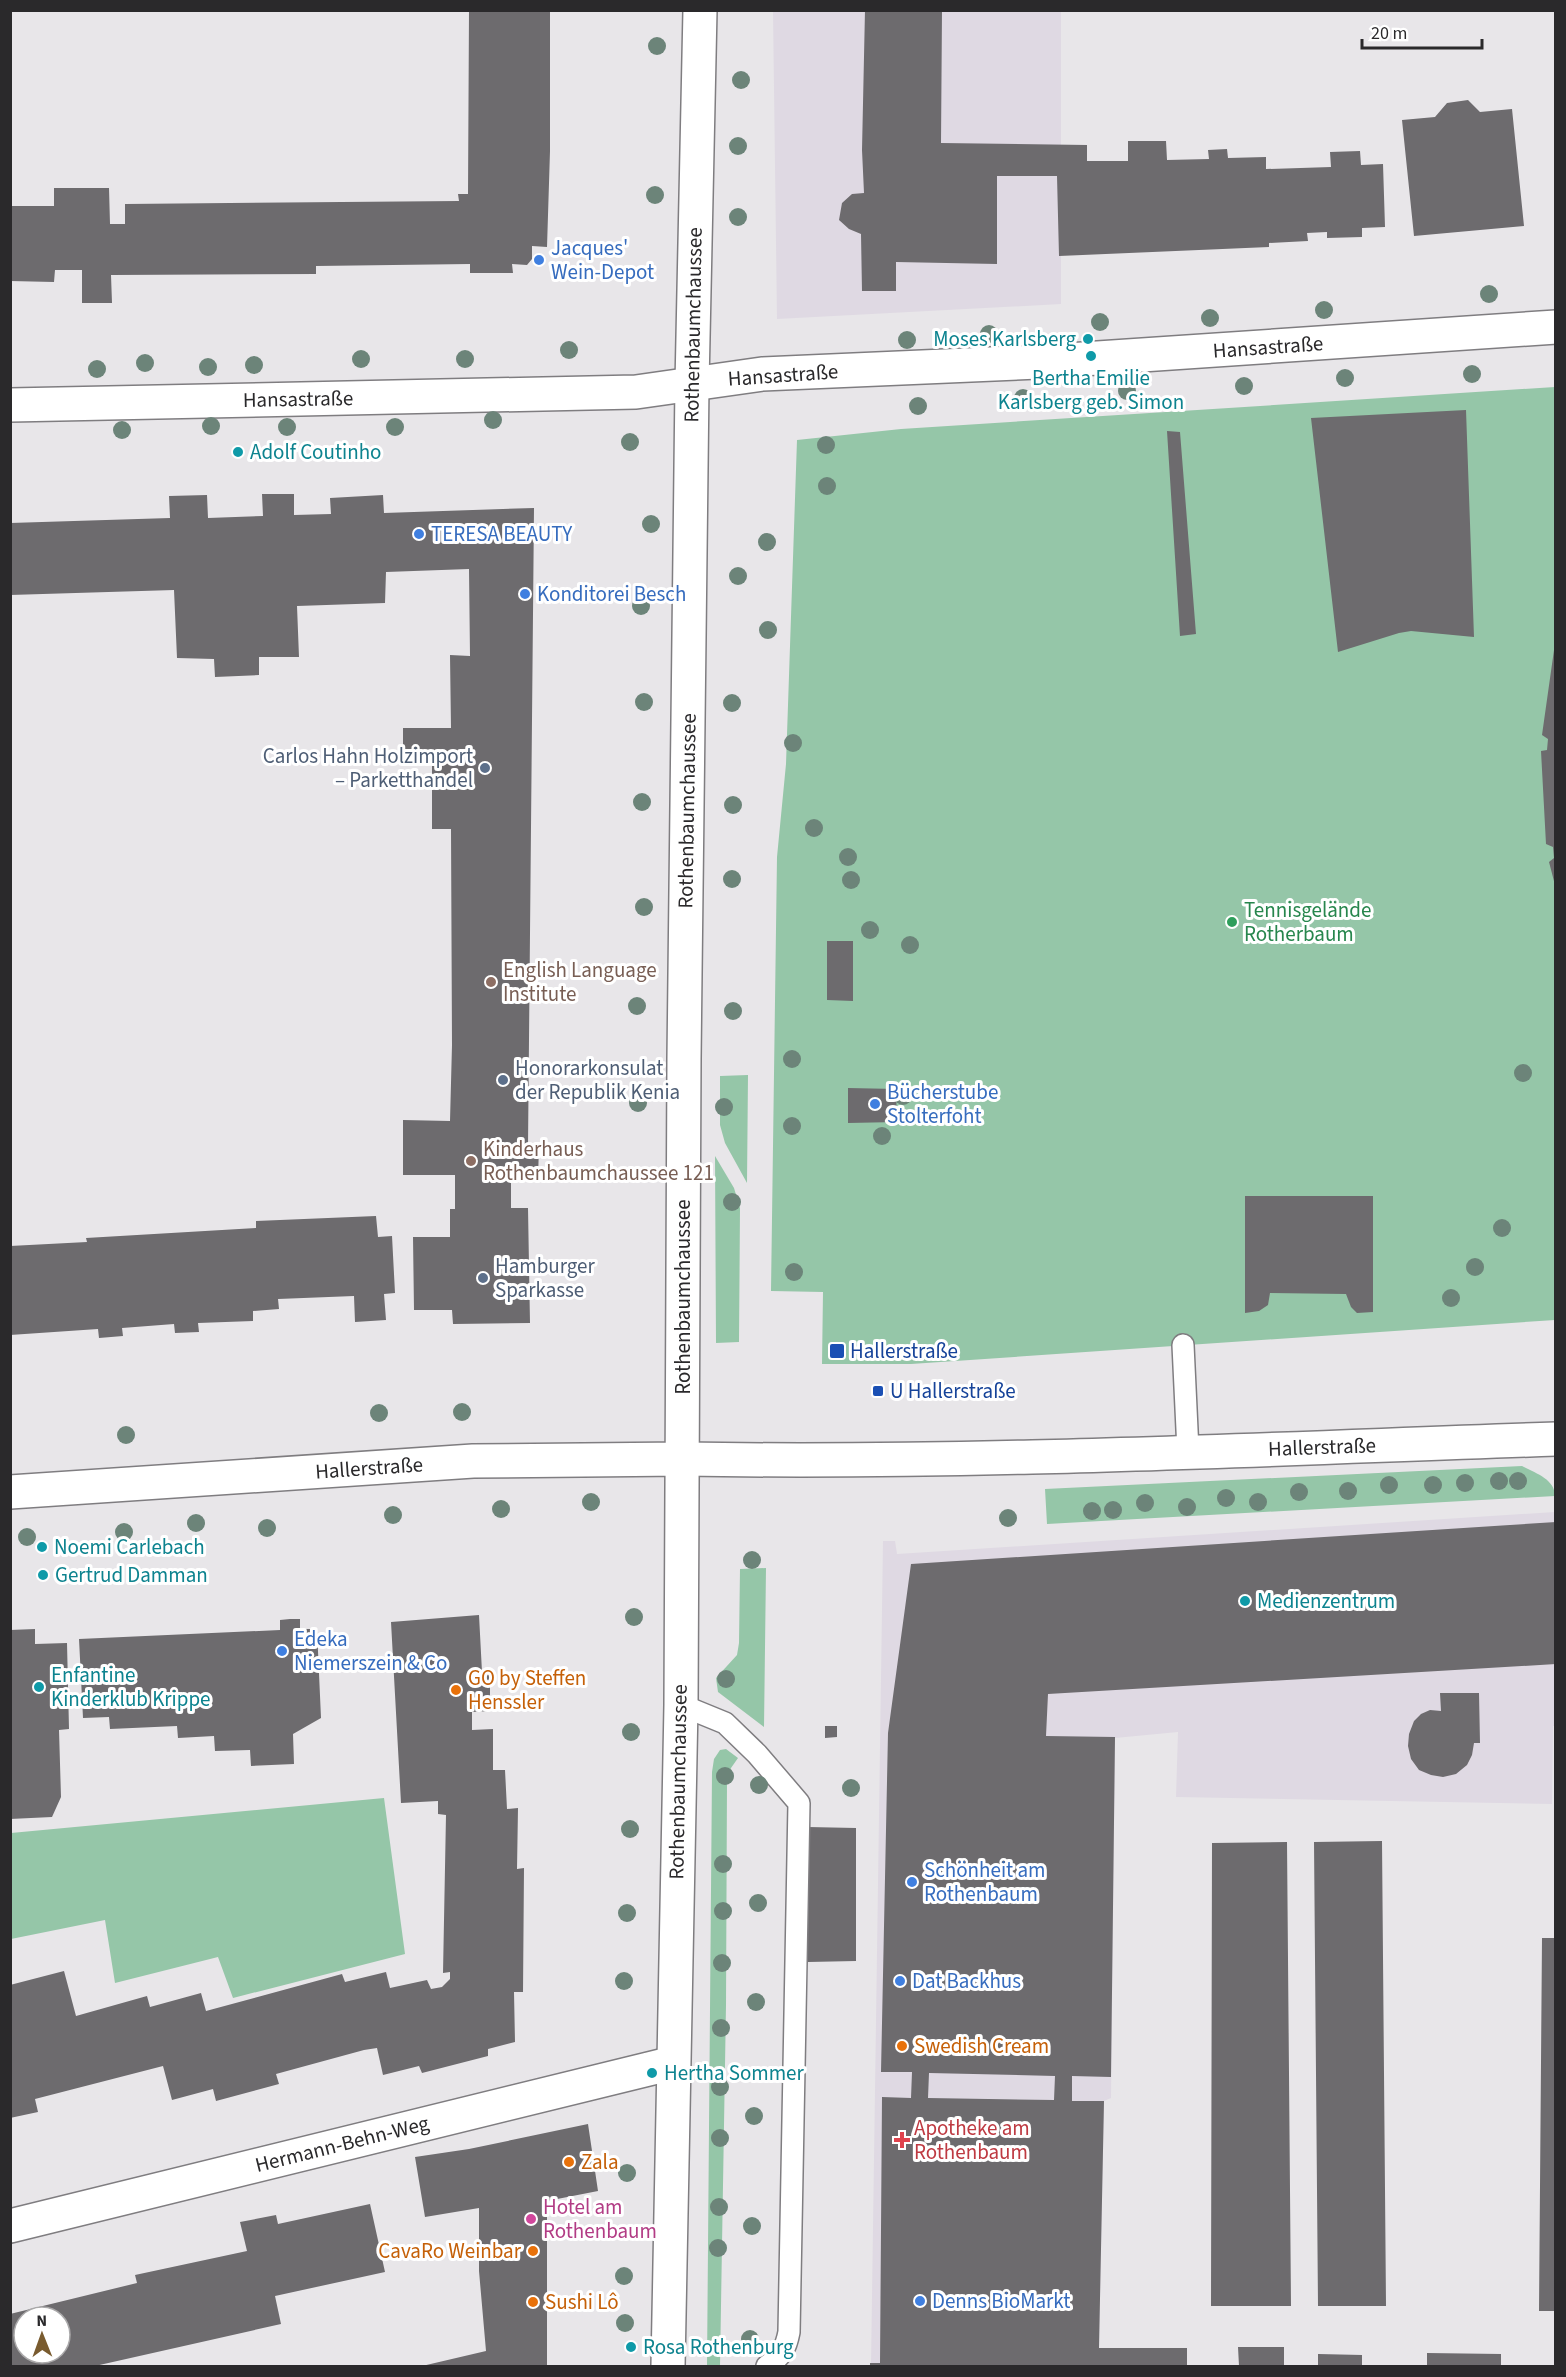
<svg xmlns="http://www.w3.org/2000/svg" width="1566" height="2377" viewBox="0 0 1566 2377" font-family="'Source Sans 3',sans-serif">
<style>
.built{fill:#dfd9e3}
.green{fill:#95c6a8}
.building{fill:#6d6b6e;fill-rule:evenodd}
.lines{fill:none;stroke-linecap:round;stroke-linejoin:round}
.service-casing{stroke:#7f7d80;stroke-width:24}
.minor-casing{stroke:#7f7d80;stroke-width:36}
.tertiary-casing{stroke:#7f7d80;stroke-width:36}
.secondary-casing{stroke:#7f7d80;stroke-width:36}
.service{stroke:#fff;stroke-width:21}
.minor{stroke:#fff;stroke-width:33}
.tertiary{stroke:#fff;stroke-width:33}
.secondary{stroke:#fff;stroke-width:33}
.tree{fill:#6c8479}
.shop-dot{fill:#3f7fe0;stroke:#fff;stroke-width:2}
.culture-dot{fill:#0f9aa8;stroke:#fff;stroke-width:2}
.service-dot{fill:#5c6f8a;stroke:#fff;stroke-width:2}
.leisure-dot{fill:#2e9e5b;stroke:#fff;stroke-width:2}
.education-dot{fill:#8d6e63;stroke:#fff;stroke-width:2}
.transit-dot{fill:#1a4fb4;stroke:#fff;stroke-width:2}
.food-dot{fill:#e8710a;stroke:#fff;stroke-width:2}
.health-dot{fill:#e0444e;stroke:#fff;stroke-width:2}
.hotel-dot{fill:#d1479c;stroke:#fff;stroke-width:2}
.labels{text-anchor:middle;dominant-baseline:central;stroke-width:6;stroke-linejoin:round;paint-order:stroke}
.shop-label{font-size:21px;fill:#366cbe;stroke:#fff;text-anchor:start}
.street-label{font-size:21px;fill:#2a292b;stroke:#fff}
.culture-label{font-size:21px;fill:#0d838f;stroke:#fff;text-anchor:start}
.service-label{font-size:21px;fill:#4e5e75;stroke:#fff;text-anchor:start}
.leisure-label{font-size:21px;fill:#27864d;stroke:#fff;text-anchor:start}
.education-label{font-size:21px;fill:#785e54;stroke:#fff;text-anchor:start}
.transit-label{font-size:21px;fill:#164399;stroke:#fff;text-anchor:start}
.food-label{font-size:21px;fill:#c56008;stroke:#fff;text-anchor:start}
.health-label{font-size:21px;fill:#be3a42;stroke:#fff;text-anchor:start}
.hotel-label{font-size:21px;fill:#b23c85;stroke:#fff;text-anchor:start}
</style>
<rect width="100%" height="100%" fill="#e8e6e9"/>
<path class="built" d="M773,11H1061V304L777,319Z
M1555,1512L1556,1726H1553L1552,1804L1176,1797L1178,1732L1115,1738L1111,2098L1104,2101L1099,2348H1139V2366H871L883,1541H895L897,1554Z"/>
<path class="green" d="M1555,387V1320L911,1364H822L823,1292L771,1291L777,857L786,764L797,440L901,429Z
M748,1075L747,1183L725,1143L720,1125V1076Z
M715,1156L734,1188L740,1208L739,1342L716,1343Z
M1522,1466C1535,1473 1555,1479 1555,1496L1047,1524L1045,1489Z
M766,1568L764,1727L718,1692L716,1678L737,1655L739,1643L740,1569Z
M726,1749L738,1758L731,1768L727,1781L726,2005L720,2366H707L712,1772L714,1759L720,1750Z
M384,1798L405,1954L233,1998L218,1957L115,1983L105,1920L11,1939V1833Z"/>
<path class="building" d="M469,10H550V151L547,247L532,246V259L527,265L512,264L513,273H470V264L316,266V274L111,275L112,303H82V270H55L54,282L10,281V206H54V188H109L110,224H125V204L459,201L458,194H468Z
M865,10H942L941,143L1087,145V161H1128V141H1166L1167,160L1209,159L1208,150L1227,149L1228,158L1266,157V169L1331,167L1330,152L1360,151L1361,165L1383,164L1385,227L1362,228V237L1327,238V232L1307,233L1308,241L1269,243V247L1059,256L1057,176H997V264L896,262V291H862L861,234L849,229L839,220L842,203L852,194L864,193L862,150Z
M1468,100L1480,112L1512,109L1524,226L1414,236L1402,120L1435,117L1447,103Z
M1466,410L1474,637L1411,631L1399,633L1338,652L1311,418Z
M1167,431L1180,432L1196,634L1180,636Z
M262,494H294V515L331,514L330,498L383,495L384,513L534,508L528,1146H539L538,1178H511V1208H528L530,1323L453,1324L452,1310H414L413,1237H450V1209H455V1175H403V1120L450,1121L452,1045L451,829H432V756L403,753V728H451L450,655L470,656L469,569L386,572L385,603L297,606L299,657H259V675L215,677L214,659L177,658L174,590L10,595V523L170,518L169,496L207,495L208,518L263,516Z
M1554,650H1556L1555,885L1549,862L1554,858L1553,847L1546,844L1541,751L1547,750L1548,739L1542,735Z
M827,941H853V1001L827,1000Z
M848,1088L896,1089L897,1122L848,1123Z
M1245,1196H1373V1312L1357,1313L1351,1307L1346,1294L1270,1293L1268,1305L1259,1311L1245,1313Z
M376,1216L378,1237L392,1236L395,1293L384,1294L386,1320L355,1322L354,1296L278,1299L279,1309L253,1311V1321L198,1323L199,1332L175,1333L174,1324L122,1328L123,1336L99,1338L98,1329L10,1335V1246L87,1242L86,1238L256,1228V1221Z
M1556,1522V1664L1048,1694L1046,1736L1115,1737L1111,2077L1072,2076V2101H1104L1099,2348H1187V2366H870V2363H880L882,2097L911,2098L912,2072H881L888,1733L911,1564ZM929,2073L1055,2076L1054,2100L928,2098Z
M479,1615L482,1672L490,1671V1711L472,1712V1730L493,1729V1770H505L507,1809L518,1808L517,1869L524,1868L523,1992H514L515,2042L488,2049V2056L422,2073L419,2066L383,2075L377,2048L364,2050L276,2074L279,2084L216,2101L213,2089L172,2100L163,2066L35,2099L38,2112L10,2118V1985L64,1971L76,2016L147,1996L150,2007L201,1993L206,2011L342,1974L345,1982L386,1972L390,1988L427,1980L431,1989L442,1987L450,1979V1972L443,1973L446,1815L438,1814V1801L401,1803L391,1622Z
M290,1619H300V1629H317L321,1718L293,1734L294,1764L251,1766L250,1750L215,1751L214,1736L178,1738L177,1726L110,1729L109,1717L83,1718L79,1639L280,1630V1620Z
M35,1629V1644L67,1643L69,1729L59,1730L61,1797L52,1817L10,1819V1630Z
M1440,1693H1479L1480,1743H1474L1472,1755L1467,1765L1456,1774L1443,1777L1431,1775L1419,1770L1411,1759L1408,1746L1409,1734L1414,1721L1421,1714L1430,1710L1441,1711Z
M825,1726H837V1737L825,1738Z
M808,1827L856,1828V1961L808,1962Z
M1382,1841L1386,2306H1318L1314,1842Z
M1287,1842L1291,2306H1211L1212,1843Z
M1542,1938H1556V2311H1539Z
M588,2124L598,2191L547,2201V2366H422L486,2351L479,2271V2208L425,2217L415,2157L469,2149Z
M370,2204L385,2272L275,2296L281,2324L95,2366H10V2314L137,2283L135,2275L247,2251L240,2222L276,2215L278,2224ZM24,2317H60V2353H24Z
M1238,2347H1284V2366H1239Z
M1427,2353L1501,2354V2366H1427Z
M1318,2354L1362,2355V2366H1318Z"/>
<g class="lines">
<g class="service-casing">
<path id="service" d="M1183,1345L1188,1451
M681,1705L725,1723L757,1754L799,1803L789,2332C786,2348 781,2357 767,2366"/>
</g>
<g class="minor-casing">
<path id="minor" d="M10,405L636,392L762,374L1038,362L1556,327
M10,2226L673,2063"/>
</g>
<g class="tertiary-casing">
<path id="tertiary" d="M683,1459C973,1464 1265,1449 1556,1439"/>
</g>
<g class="secondary-casing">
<path id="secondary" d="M10,1492L473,1461L683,1459
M668,2366L681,1705L684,1059L692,384L700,10"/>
</g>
<use href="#service" class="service"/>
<use href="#minor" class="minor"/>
<use href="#tertiary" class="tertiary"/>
<use href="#secondary" class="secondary"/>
</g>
<g class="tree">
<circle cx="657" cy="46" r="9"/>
<circle cx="741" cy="80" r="9"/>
<circle cx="738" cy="146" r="9"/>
<circle cx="655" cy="195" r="9"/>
<circle cx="738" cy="217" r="9"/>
<circle cx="1489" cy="294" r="9"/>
<circle cx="1324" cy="310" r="9"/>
<circle cx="1210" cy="318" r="9"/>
<circle cx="1100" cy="322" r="9"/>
<circle cx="989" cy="334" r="9"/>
<circle cx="907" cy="340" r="9"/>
<circle cx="569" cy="350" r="9"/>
<circle cx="361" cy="359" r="9"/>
<circle cx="465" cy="359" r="9"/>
<circle cx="145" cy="363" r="9"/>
<circle cx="254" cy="365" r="9"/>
<circle cx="208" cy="367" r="9"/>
<circle cx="97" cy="369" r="9"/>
<circle cx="1472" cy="374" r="9"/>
<circle cx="1345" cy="378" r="9"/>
<circle cx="1244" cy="386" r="9"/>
<circle cx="1127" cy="391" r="9"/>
<circle cx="1023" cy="398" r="9"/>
<circle cx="918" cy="406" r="9"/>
<circle cx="493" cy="420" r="9"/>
<circle cx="211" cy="426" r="9"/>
<circle cx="287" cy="427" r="9"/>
<circle cx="395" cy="427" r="9"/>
<circle cx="122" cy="430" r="9"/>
<circle cx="630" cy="442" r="9"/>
<circle cx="826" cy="445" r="9"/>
<circle cx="827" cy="486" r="9"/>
<circle cx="651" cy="524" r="9"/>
<circle cx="767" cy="542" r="9"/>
<circle cx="738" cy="576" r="9"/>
<circle cx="641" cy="606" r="9"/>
<circle cx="768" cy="630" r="9"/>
<circle cx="644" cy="702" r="9"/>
<circle cx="732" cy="703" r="9"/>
<circle cx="793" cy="743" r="9"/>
<circle cx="642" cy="802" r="9"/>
<circle cx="733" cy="805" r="9"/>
<circle cx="814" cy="828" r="9"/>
<circle cx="848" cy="857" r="9"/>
<circle cx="732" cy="879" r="9"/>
<circle cx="851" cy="880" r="9"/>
<circle cx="644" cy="907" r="9"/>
<circle cx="870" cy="930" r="9"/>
<circle cx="910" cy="945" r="9"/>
<circle cx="637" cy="1006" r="9"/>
<circle cx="733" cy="1011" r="9"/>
<circle cx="792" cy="1059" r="9"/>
<circle cx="1523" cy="1073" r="9"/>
<circle cx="903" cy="1096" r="9"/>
<circle cx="638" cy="1103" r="9"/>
<circle cx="724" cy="1107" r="9"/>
<circle cx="792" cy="1126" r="9"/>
<circle cx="882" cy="1136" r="9"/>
<circle cx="732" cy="1202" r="9"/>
<circle cx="1502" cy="1228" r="9"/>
<circle cx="1475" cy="1267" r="9"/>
<circle cx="794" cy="1272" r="9"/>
<circle cx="1451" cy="1298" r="9"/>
<circle cx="462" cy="1412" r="9"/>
<circle cx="379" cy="1413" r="9"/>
<circle cx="126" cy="1435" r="9"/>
<circle cx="1499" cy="1481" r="9"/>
<circle cx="1518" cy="1481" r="9"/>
<circle cx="1465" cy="1483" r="9"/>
<circle cx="1389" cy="1485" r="9"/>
<circle cx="1433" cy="1485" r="9"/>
<circle cx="1348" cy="1491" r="9"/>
<circle cx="1299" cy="1492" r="9"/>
<circle cx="1226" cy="1498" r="9"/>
<circle cx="591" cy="1502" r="9"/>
<circle cx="1258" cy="1502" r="9"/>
<circle cx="1145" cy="1503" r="9"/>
<circle cx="1187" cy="1507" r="9"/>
<circle cx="501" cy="1509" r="9"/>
<circle cx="1113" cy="1510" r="9"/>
<circle cx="1092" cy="1511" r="9"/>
<circle cx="393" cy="1515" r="9"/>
<circle cx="1008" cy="1518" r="9"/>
<circle cx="196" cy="1523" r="9"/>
<circle cx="267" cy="1528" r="9"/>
<circle cx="124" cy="1532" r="9"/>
<circle cx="27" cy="1537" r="9"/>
<circle cx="752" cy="1560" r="9"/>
<circle cx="634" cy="1617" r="9"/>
<circle cx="726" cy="1679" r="9"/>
<circle cx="631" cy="1732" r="9"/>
<circle cx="725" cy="1776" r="9"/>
<circle cx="759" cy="1785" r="9"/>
<circle cx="851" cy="1788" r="9"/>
<circle cx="630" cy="1829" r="9"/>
<circle cx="723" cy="1864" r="9"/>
<circle cx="758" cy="1903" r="9"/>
<circle cx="723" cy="1911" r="9"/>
<circle cx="627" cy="1913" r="9"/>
<circle cx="722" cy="1963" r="9"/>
<circle cx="624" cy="1981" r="9"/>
<circle cx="756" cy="2002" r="9"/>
<circle cx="721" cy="2028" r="9"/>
<circle cx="720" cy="2087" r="9"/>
<circle cx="754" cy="2116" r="9"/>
<circle cx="720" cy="2138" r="9"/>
<circle cx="627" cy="2173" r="9"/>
<circle cx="719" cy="2207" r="9"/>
<circle cx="752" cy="2226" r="9"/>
<circle cx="718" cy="2248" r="9"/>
<circle cx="624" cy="2276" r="9"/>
<circle cx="625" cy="2323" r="9"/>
<circle cx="750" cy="2339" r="9"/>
<circle cx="717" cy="2347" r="9"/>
</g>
<g class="shop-dot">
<circle cx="539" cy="260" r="6"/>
<circle cx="419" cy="534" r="6"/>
<circle cx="525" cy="594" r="6"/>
<circle cx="875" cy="1104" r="6"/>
<circle cx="282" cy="1651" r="6"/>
<circle cx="912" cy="1882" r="6"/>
<circle cx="900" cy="1981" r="6"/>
<circle cx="920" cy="2301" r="6"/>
</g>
<g class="culture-dot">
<circle cx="1088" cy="339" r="6"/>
<circle cx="1091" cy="356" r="6"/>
<circle cx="238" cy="452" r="6"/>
<circle cx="42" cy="1547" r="6"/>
<circle cx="43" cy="1575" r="6"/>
<circle cx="1245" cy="1601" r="6"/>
<circle cx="39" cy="1687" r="6"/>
<circle cx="652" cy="2073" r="6"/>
<circle cx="631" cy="2347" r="6"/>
</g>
<g class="service-dot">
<circle cx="485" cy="768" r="6"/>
<circle cx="503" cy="1080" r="6"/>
<circle cx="483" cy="1278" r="6"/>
</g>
<circle class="leisure-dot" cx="1232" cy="922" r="6"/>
<g class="education-dot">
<circle cx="491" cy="982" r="6"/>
<circle cx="471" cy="1161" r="6"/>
</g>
<g class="transit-dot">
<rect x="829" y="1343" width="16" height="16" rx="3"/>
<rect x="872" y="1385" width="12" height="12" rx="3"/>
</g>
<g class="food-dot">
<circle cx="456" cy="1690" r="6"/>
<circle cx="902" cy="2046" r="6"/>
<circle cx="569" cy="2162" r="6"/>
<circle cx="533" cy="2251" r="6"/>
<circle cx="533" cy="2302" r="6"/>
</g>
<path class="health-dot" d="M899 2131h6v6h6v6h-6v6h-6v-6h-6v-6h6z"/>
<circle class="hotel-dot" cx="531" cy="2219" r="6"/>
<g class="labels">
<g class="shop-label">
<text x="551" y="248">Jacques'<tspan x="551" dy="24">Wein-Depot</tspan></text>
<text x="431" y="534">TERESA BEAUTY</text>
<text x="537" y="594">Konditorei Besch</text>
<text x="887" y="1092">Bücherstube<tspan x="887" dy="24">Stolterfoht</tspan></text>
<text x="294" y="1639">Edeka<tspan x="294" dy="24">Niemerszein &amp; Co</tspan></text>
<text x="924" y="1870">Schönheit am<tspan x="924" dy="24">Rothenbaum</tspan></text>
<text x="912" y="1981">Dat Backhus</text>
<text x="932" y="2301">Denns BioMarkt</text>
</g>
<g class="street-label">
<text transform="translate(693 325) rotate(-89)">Rothenbaumchaussee</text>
<text transform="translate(1268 347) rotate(-4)">Hansastraße</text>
<text transform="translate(783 375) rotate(-4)">Hansastraße</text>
<text transform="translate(298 399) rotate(-1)">Hansastraße</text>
<text transform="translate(687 811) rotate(-89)">Rothenbaumchaussee</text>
<text transform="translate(683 1297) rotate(-90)">Rothenbaumchaussee</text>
<text transform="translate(1322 1447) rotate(-2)">Hallerstraße</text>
<text transform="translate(369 1468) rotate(-4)">Hallerstraße</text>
<text transform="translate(678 1782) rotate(-89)">Rothenbaumchaussee</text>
<text transform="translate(342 2144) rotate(-14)">Hermann-Behn-Weg</text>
</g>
<g class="culture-label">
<text x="1076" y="339" text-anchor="end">Moses Karlsberg</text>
<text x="1091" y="378" text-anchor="middle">Bertha Emilie<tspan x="1091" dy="24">Karlsberg geb. Simon</tspan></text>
<text x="250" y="452">Adolf Coutinho</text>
<text x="54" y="1547">Noemi Carlebach</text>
<text x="55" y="1575">Gertrud Damman</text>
<text x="1257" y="1601">Medienzentrum</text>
<text x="51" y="1675">Enfantine<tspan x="51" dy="24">Kinderklub Krippe</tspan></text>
<text x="664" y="2073">Hertha Sommer</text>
<text x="643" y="2347">Rosa Rothenburg</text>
</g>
<g class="service-label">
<text x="473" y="756" text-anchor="end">Carlos Hahn Holzimport<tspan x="473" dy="24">– Parketthandel</tspan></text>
<text x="515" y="1068">Honorarkonsulat<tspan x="515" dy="24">der Republik Kenia</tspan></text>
<text x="495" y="1266">Hamburger<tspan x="495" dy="24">Sparkasse</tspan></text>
</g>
<g class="leisure-label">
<text x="1244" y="910">Tennisgelände<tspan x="1244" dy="24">Rotherbaum</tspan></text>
</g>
<g class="education-label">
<text x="503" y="970">English Language<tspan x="503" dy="24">Institute</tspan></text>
<text x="483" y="1149">Kinderhaus<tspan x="483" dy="24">Rothenbaumchaussee 121</tspan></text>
</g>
<g class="transit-label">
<text x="850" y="1351">Hallerstraße</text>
<text x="890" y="1391">U Hallerstraße</text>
</g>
<g class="food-label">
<text x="468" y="1678">GO by Steffen<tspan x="468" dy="24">Henssler</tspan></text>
<text x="914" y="2046">Swedish Cream</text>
<text x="581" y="2162">Zala</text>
<text x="521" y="2251" text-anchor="end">CavaRo Weinbar</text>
<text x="545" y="2302">Sushi Lô</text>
</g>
<g class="health-label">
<text x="914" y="2128">Apotheke am<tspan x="914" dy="24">Rothenbaum</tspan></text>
</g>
<g class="hotel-label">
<text x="543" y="2207">Hotel am<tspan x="543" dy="24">Rothenbaum</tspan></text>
</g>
</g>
<rect width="1566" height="2377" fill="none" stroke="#2a292b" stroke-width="24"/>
<g transform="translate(42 2335) rotate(359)"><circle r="28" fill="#ffffff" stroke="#aaa9aa" stroke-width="1.5"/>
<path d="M0-4.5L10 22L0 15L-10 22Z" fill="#795b2f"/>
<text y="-9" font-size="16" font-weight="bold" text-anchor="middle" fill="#2a292b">N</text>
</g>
<path d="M1362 39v9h120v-9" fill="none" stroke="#2a292b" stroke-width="3"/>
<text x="1371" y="39" font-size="18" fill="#2a292b" stroke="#ffffff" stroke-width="4.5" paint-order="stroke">20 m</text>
</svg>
